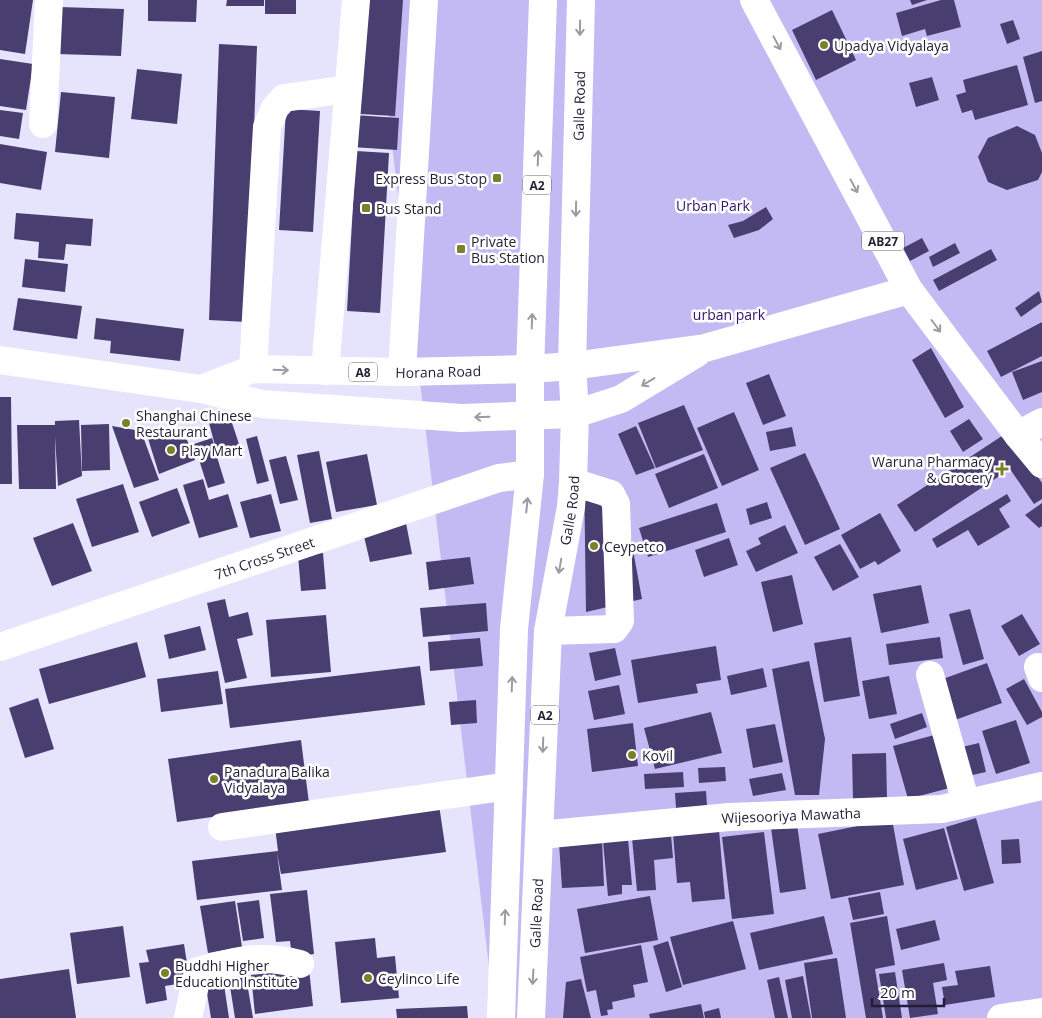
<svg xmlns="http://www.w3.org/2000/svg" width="1042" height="1018" viewBox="0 0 1042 1018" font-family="'Open Sans',sans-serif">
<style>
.green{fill:#c3baf4}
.building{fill:#483e70}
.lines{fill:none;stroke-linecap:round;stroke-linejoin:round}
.minor{stroke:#fff;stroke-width:28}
.major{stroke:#fff;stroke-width:28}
.highway{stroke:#fff;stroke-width:28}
.oneway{stroke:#9c9aa4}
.poi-dot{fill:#7c802a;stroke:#fff;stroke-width:2}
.labels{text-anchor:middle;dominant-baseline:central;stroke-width:5;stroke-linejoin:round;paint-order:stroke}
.shield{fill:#fff;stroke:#646271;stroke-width:1}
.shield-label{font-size:12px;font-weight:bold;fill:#221e34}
.poi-label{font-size:14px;fill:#221e34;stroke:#fff;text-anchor:start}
.street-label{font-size:14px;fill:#221e34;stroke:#fff}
.park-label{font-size:14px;fill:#33106d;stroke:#fff}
</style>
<rect width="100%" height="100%" fill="#e6e3fc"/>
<path class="green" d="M375,0H1042V1018H495Z"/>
<path class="building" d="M0,0H33L25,54L0,50Z
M148,0H197L196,22L148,21Z
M227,0H264V6H226Z
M265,0H296V14H265Z
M367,0H403L395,116L360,114Z
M910,0H927L912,5Z
M941,0H954L961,27L927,36L925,29L902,36L896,13Z
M59,7L124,9L121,56L57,54Z
M832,10L856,60L816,80L792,30Z
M1013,20L1020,39L1007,44L1000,24Z
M219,44L257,46L247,322L209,320Z
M1042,51V101L1035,103L1023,57Z
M0,59L33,64L26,110L0,106Z
M1017,65L1028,105L975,120L972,110L962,113L956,95L966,92L963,80Z
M137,69L182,74L177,124L131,119Z
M932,77L939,100L916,107L909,83Z
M61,92L115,97L109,158L55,152Z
M286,109L320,111L313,232L279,230Z
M0,110L23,113L19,139L0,136Z
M354,115L399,118L397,150L352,147Z
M1017,126L1035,135L1042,153V172L1038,180L1007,190L988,182L978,157L988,138Z
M0,144L47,152L41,190L0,183Z
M356,151L389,153L380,313L347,311Z
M766,207L773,219L759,230L734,238L728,225L743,221Z
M16,213L93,219L91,246L66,244L64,260L38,258L39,242L14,239Z
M922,238L929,251L910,261L903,248Z
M955,243L960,253L933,267L929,257Z
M991,249L997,260L939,291L933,280Z
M25,259L68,264L65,292L22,287Z
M1039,291L1042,302L1021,317L1015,308Z
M18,298L82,306L77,339L13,330Z
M96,318L184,329L180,361L110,353L111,341L94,339Z
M1042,322V356L1001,377L987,351Z
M931,348L964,407L945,418L912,360Z
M1042,361V392L1023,400L1012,372Z
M769,374L786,416L763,425L746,383Z
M0,397H11L12,484H0Z
M684,405L703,450L656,468L638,423Z
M734,412L759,470L722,486L697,428Z
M208,419L232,423L241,450L217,457L225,483L208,488L194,444L212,438L217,453Z
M969,419L983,439L963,452L950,431Z
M79,420L82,476L58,486L55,436L56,489H19L17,425H55V421Z
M109,424L110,470L82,471L81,425Z
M112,426L141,431L159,480L134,488Z
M636,426L655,468L636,475L618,434Z
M792,427L796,446L770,451L766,432Z
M146,432L187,440L195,460L159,474Z
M1008,432L1042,483V499L1034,504L1010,469L915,532L897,505Z
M257,436L269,481L257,484L246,439Z
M319,451L332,519L310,523L297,455Z
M805,453L840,529L805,545L770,468Z
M367,454L377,505L336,512L326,462Z
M704,454L718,488L669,508L655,474Z
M286,456L298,500L280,504L269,460Z
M584,472L622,490L642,599L586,612Z
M203,479L209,500L228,494L238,527L199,538L183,485Z
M123,484L139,532L92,547L76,499Z
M177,488L190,523L152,537L139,502Z
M271,494L281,531L250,538L240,502Z
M1007,494L1011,501L999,509L1010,527L978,546L968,530L937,548L932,539Z
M767,502L772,518L750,525L746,509Z
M717,503L726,532L648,557L639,528Z
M1042,503V526L1039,528L1025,515Z
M880,513L901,551L878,565L875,561L860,569L841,535Z
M73,523L92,571L52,586L33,538Z
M406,523L412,554L370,562L363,532Z
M785,525L798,553L756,572L746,551L761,544L758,538Z
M729,538L738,565L704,577L695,550Z
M840,544L859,577L833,591L814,557Z
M323,553L326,589L301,591L298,555Z
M470,557L474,584L429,590L426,562Z
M792,575L803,624L773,632L761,582Z
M921,585L929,623L881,633L873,594Z
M225,599L229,617L248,612L253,635L237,639L247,678L225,683L207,603Z
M486,603L488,631L423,637L420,608Z
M970,609L984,659L963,665L949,614Z
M1022,614L1040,644L1019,656L1001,626Z
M326,615L331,672L271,677L266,620Z
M200,626L206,650L169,659L164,635Z
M851,637L860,696L824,702L814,643Z
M940,637L943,658L889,665L886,644Z
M480,638L483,666L430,671L428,642Z
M137,642L146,677L49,704L39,669Z
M716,646L721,680L696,684L698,693L638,703L631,660Z
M615,648L621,675L595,681L589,653Z
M809,661L825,739L819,795H795L772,669Z
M987,663L1002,703L955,720L940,680Z
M420,666L425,705L230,728L225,689Z
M763,668L767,687L731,695L727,676Z
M218,671L223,704L161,712L157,679Z
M889,676L897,714L869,719L862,681Z
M1024,679L1042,712V717L1027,725L1006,689Z
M619,685L625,714L594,720L588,691Z
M38,698L54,749L25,758L9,708Z
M476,700L477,723L451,725L449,702Z
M711,712L722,753L655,769L644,728Z
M922,713L927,727L895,739L890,724Z
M1016,720L1030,763L996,774L982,731Z
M633,723L638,766L592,772L587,729Z
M775,724L783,762L753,768L746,729Z
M942,733L957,786L908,799L893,746Z
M301,740L309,803L177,822L168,759Z
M979,743L986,772L968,776L962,747Z
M886,753L887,799L853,800L852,754Z
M725,767L726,781L699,783L698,768Z
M683,772L684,787L645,789L644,774Z
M782,773L786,790L753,796L749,779Z
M706,791L707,806L676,808L675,793Z
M439,805L446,852L281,874L277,853L282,890L197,900L192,861L278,851L275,827Z
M976,818L994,883L964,891L946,827Z
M892,819L904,885L831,899L818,834Z
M797,824L806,889L780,893L771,828Z
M944,828L958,879L916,890L903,839Z
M719,830L725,899L692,902L690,882L677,883L673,834Z
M764,832L774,914L732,919L722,837Z
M671,835L673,858L654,860L656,890L637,891L632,838Z
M628,839L632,885H622V894L608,896L603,841Z
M1019,839L1021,863L1002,864L1001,840Z
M602,840L604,886L562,888L559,843Z
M307,890L314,954L292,957L290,941L276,942L270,894Z
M880,892L884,914L853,920L848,898Z
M650,896L658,940L585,953L577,909Z
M259,900L264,938L243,941L237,903Z
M235,901L242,947L208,953L200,906Z
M824,916L833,954L759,970L750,933Z
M887,916L895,965L875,969L883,1018H866L850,923Z
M935,920L940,940L901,950L896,929Z
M733,921L746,969L683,985L670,937Z
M123,926L130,977L77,984L70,933Z
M375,938L377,958L395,956L399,998L341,1003L335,942Z
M668,941L682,987L666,992L653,946Z
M184,944L190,982L165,986L167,1000L146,1004L139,963L149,962L146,950Z
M641,945L648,982L633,985L635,997L612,1002L613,1009L607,1010L608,1015L601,1016L596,990L587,992L580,957Z
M837,958L846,1018H812L804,963Z
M944,963L947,980L933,983L938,1014L910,1018L902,970Z
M990,966L995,997L945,1005L942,987L958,985L955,971Z
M69,969L76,1018H0V979Z
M309,969L313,1006L255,1014L251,975Z
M895,972L902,1018H886L879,974Z
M803,976L811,1018H792L785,980Z
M246,977L253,1018H235L229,980Z
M779,977L788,1018H775L767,980Z
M223,978L229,1018H211L205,981Z
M581,979L591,1018H563L566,982Z
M701,1004L704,1018H650L649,1014Z
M467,1006L468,1018H397L396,1009Z
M719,1008L721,1018H705L704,1012Z"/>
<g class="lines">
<g class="minor">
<path d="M43,124L49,0"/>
<path d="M253,369L267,127L275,108L284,98L348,89"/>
<path d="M325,371L356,0"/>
<path d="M402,372L424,0"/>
<path d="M1018,435L1042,422"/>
<path d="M548,631L614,629L620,621L616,504L611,494L573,482"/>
<path id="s1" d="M0,647L499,478L530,474"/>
<path d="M1038,667L1042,678"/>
<path d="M930,675L966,803"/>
<path d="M222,827L509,786"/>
<path id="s2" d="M540,835L729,817L942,809L1042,786"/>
<path d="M188,1018L198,971C237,960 261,954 300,964"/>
<path d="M1001,1018L1042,1012"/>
</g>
<path class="major" d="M754,0L909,290L1018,435L1042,464
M572,366L705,348L909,290
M575,414L621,399L697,353"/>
<g class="highway">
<path d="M0,360L201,389L262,404L461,418L575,414"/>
<path id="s3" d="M201,389L253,369L402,372L530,369L572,366"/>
<path d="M501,1018L514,629L530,474V369L543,0"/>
<path id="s4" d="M531,1018L548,631L571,507L573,482L575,414L572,366L581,0"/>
</g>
</g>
<defs><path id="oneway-shaft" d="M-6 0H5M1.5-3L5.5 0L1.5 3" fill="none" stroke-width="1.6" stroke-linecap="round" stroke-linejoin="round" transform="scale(1.25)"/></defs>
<g class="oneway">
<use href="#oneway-shaft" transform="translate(580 28) rotate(91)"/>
<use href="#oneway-shaft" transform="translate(777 43) rotate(62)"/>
<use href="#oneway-shaft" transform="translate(538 158) rotate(-88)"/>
<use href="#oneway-shaft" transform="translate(854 186) rotate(62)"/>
<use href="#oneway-shaft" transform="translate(576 209) rotate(91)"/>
<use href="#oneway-shaft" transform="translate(532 321) rotate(-88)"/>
<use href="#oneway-shaft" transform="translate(936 326) rotate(53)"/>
<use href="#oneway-shaft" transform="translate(281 370) rotate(2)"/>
<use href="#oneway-shaft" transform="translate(648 382) rotate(149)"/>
<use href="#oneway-shaft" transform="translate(482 417) rotate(178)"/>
<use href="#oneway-shaft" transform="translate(527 505) rotate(-84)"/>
<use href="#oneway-shaft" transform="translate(560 566) rotate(100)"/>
<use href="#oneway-shaft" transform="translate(512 684) rotate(-88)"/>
<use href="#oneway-shaft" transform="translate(543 745) rotate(92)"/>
<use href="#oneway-shaft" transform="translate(505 917) rotate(-88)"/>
<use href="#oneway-shaft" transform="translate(533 977) rotate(93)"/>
</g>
<g class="poi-dot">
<circle cx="824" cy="45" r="5"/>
<rect x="492" y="173" width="10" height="10" rx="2.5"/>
<rect x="361" y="203" width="10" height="10" rx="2.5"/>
<rect x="456" y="244" width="10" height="10" rx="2.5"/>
<circle cx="126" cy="423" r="5"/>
<circle cx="171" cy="450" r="5"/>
<path d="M999.5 461.5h5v5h5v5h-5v5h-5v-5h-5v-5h5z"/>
<circle cx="594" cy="546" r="5"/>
<circle cx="632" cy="755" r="5"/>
<circle cx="214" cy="779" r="5"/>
<circle cx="165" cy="973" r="5"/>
<circle cx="368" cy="978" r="5"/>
</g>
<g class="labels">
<g class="shield">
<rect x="523" y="175.5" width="28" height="19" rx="4"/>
<rect x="862" y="231.5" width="42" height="19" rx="4"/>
<rect x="349" y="362.5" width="28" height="19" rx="4"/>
<rect x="531" y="705.5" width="28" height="19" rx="4"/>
</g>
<g class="shield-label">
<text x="537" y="185">A2</text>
<text x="883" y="241">AB27</text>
<text x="363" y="372">A8</text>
<text x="545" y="715">A2</text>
</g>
<g class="poi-label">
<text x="834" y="45">Upadya Vidyalaya</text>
<text x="487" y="178" text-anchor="end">Express Bus Stop</text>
<text x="376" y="208">Bus Stand</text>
<text x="471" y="241">Private<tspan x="471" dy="16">Bus Station</tspan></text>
<text x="136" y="415">Shanghai Chinese<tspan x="136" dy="16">Restaurant</tspan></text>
<text x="181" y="450">Play Mart</text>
<text x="992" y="461" text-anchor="end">Waruna Pharmacy<tspan x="992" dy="16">&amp; Grocery</tspan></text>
<text x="604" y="546">Ceypetco</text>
<text x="642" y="755">Kovil</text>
<text x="224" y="771">Panadura Balika<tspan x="224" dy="16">Vidyalaya</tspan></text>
<text x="175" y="965">Buddhi Higher<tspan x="175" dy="16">Education Institute</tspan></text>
<text x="378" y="978">Ceylinco Life</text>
</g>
<g class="street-label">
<text stroke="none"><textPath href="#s4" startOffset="915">Galle Road</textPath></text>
<text stroke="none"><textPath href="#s3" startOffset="241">Horana Road</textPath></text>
<text stroke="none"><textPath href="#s4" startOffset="510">Galle Road</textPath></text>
<text stroke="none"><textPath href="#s1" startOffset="279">7th Cross Street</textPath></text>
<text stroke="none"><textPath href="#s2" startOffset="252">Wijesooriya Mawatha</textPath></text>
<text stroke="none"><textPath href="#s4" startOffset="105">Galle Road</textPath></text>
</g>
<g class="park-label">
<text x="713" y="205">Urban Park</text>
<text x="729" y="314">urban park</text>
</g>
</g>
<path d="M872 998v8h72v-8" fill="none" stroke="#221e34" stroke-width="2.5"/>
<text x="880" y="998" font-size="15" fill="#221e34" stroke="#ffffff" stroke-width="4" paint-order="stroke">20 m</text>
</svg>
